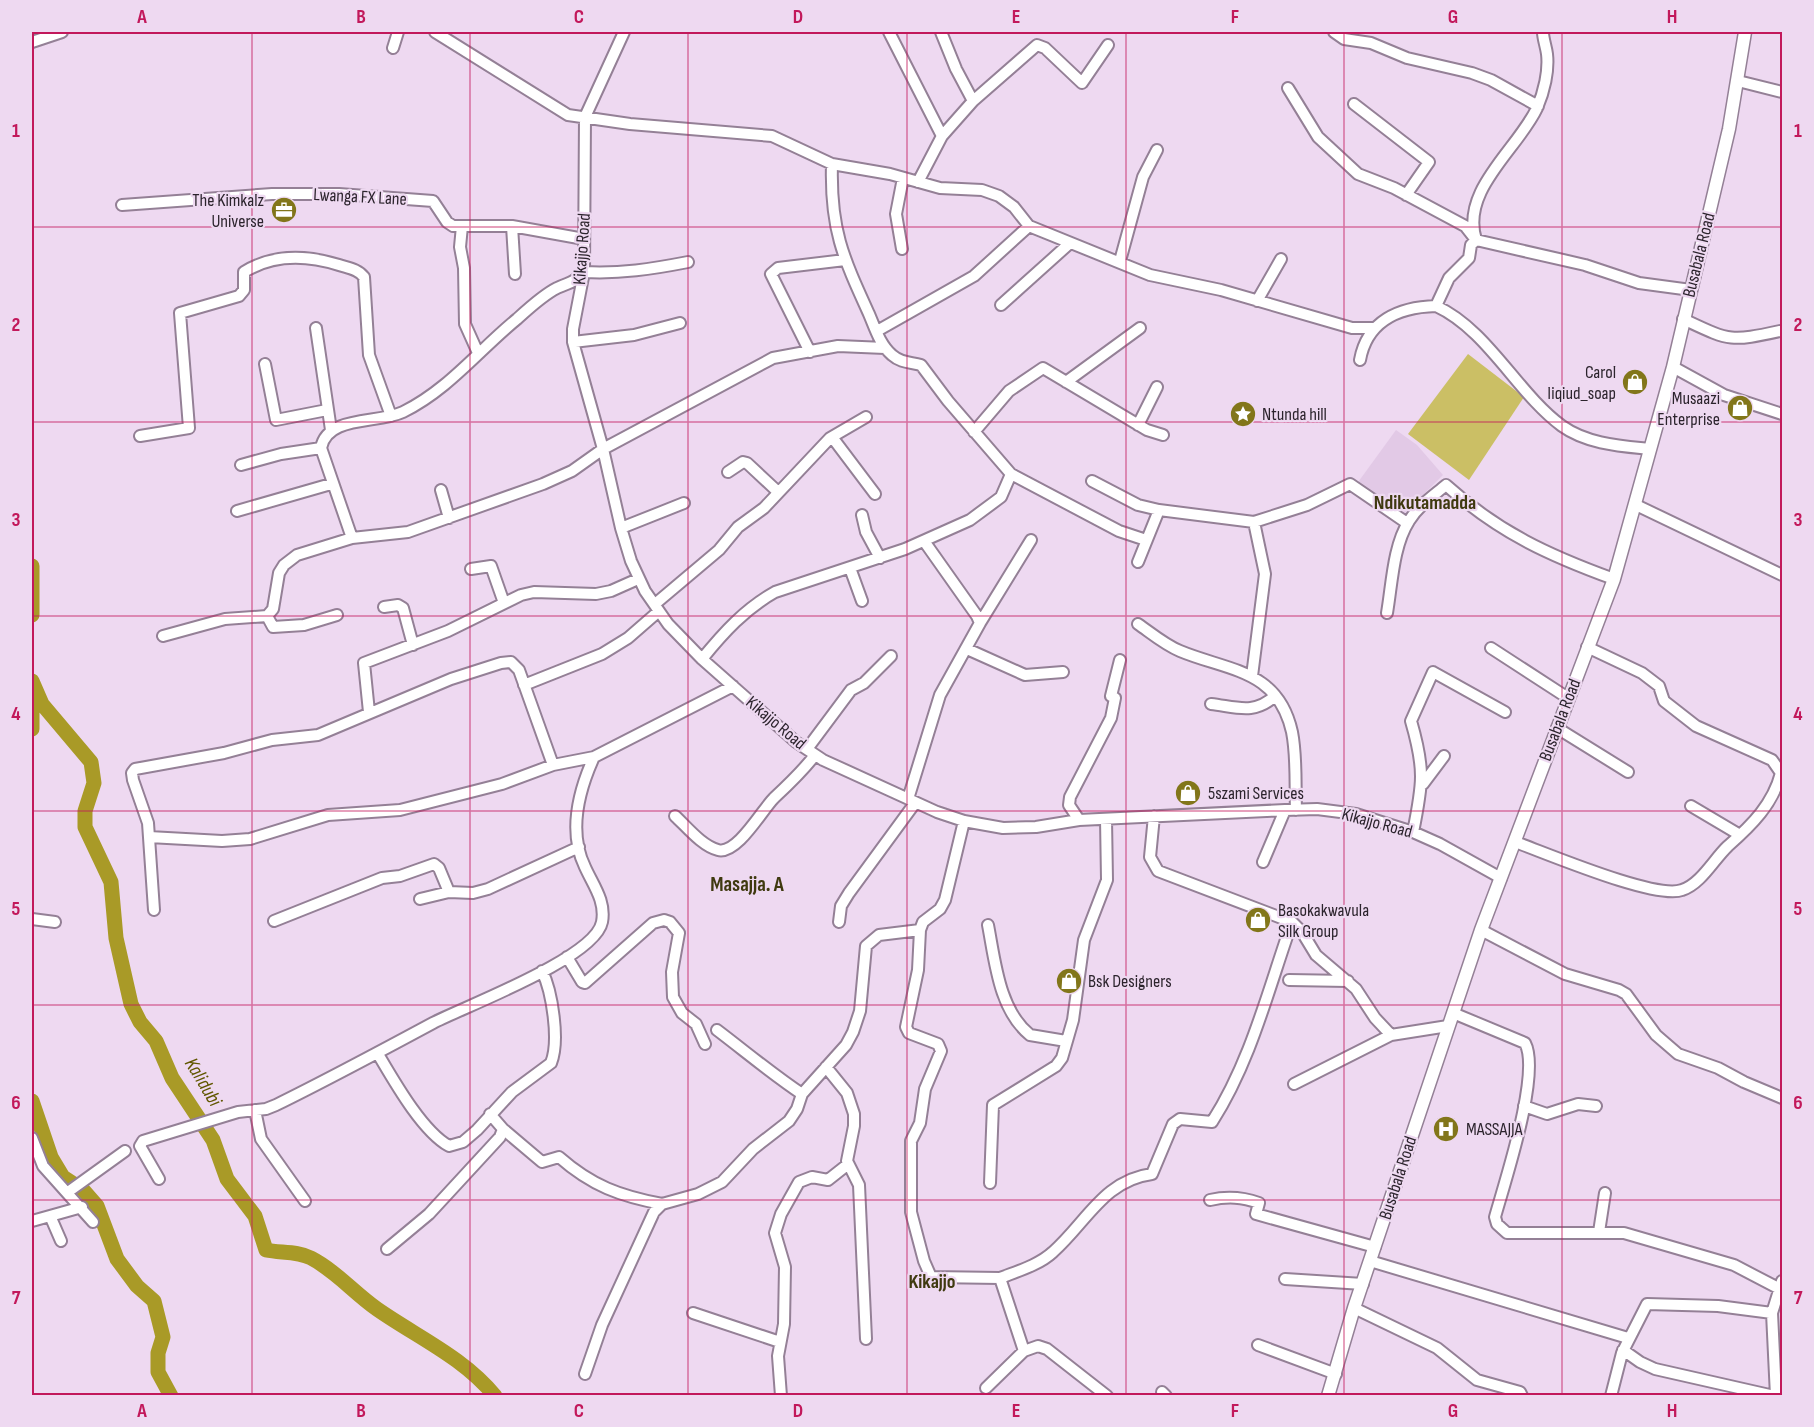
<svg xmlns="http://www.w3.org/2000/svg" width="1814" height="1427" viewBox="0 0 1814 1427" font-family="'Sofia Sans Condensed',sans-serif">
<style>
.built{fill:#e2c9e6}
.green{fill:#cbbf65}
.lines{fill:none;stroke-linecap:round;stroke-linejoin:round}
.river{stroke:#a99a27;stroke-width:15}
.minor-casing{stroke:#948096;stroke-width:14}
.tertiary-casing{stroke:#948096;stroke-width:15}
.minor{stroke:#fff;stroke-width:10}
.tertiary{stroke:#fff;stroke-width:12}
.grid{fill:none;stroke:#c2185b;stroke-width:1.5;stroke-opacity:0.55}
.labels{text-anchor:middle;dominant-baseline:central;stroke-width:4.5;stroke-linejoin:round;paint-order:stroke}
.street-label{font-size:18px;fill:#2c242d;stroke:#eed9f1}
.poi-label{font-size:18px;fill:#2c242d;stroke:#eed9f1;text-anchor:start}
.neighbourhood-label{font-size:20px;font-weight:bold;fill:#3f390f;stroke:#eed9f1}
.water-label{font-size:20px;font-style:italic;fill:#615700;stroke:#eed9f1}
.quarter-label{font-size:21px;font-weight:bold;fill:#3f390f;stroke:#eed9f1}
.neatline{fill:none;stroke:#c2185b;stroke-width:2}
.grid-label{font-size:20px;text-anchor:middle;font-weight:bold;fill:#c2185b}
</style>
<rect width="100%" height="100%" fill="#eed9f1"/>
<path class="built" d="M1396,430L1417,445L1443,475L1402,516L1356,485Z"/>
<path class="green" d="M1468,354L1524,397L1469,480L1408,434Z"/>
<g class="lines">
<path class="river" d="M32,566V615
M32,681L42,704L91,762L94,783L85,811V827L111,882L116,938L131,1004L140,1022L156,1041L172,1078L213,1140L227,1179L255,1216L266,1250C280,1253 298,1251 311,1258C336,1271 354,1293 377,1309C417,1337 463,1357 495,1396
M32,729V688
M32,1101L51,1157L63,1177L83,1190L97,1206L117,1259L137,1286L154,1301L163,1337L158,1353V1372L171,1396"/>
<g class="minor-casing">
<path id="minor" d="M435,32L568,115L630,124L772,136L832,164L890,174L940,188L982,190L999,196L1014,207L1029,226L1150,275L1221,290L1352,328H1373
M624,32L585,117L584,272L573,329V342L603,449L621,528L631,561L645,591L668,624L702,659L796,742L823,760L937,812L964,821L1003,828L1036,827L1079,820L1285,810L1317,809L1356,814L1413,832L1440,844L1501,878
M889,32L942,136L918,182
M941,32L956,69L973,101L942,136
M1334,32L1344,39L1371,43L1407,58L1472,73L1491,80L1538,106
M1543,32C1543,39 1546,46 1547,54C1549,71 1544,92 1537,108C1518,149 1460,190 1476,240L1585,265L1639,283L1691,290
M32,42L62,32
M393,48L398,32
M1738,81L1782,92
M1288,88L1318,137L1358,174L1394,188L1465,226L1476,240L1471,245L1469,258L1449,278L1436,306
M973,101L1037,45L1045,48L1082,83L1108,45
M1354,104L1429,162L1406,195
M832,164C830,229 843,257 869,314C875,328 880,345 892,355C901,363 910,362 921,365L948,401L1011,474L1119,531L1146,540
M122,205L272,194H339L433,201L447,222L453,226H512L584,239
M462,226L460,247L464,268L465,324L478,353
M512,226L515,274
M902,249L896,214L903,178
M1120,261L1143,177L1157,150
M1257,301L1281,259
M1001,305L1070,243
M1683,319C1730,341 1729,342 1780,331
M316,328L331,430
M877,331L974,276L1029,226
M573,342L634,335L680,323
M810,352L771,274L778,268L845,260
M1360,360C1367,321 1399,307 1436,306C1488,330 1517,393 1562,426C1587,444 1621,446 1650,449
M265,364L276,420L327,410
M1673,367L1724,395L1782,414
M1066,382L1140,328
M1138,425L1157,387
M974,432L1009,391L1043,368L1147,430L1163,435
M140,436L189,428L180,313L239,296L244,290V272C273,254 307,255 339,265C348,268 358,269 364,277L369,355L391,416
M832,437L875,494
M241,465L281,454L321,448
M728,472L743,462L747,463L777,491
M1092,481L1138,505L1159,510
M441,490L449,518
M1636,505L1782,575
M237,511L331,484
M862,515L866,532L880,558
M621,528L684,503
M352,538L321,448C327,415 378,424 403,412C448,390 479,350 517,319C528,309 543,295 557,288C572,281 570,285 584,272C620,274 652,269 688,262
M1138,562L1159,510L1254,522L1307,505L1350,484L1407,523
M850,568L862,601
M471,569L491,566L504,603
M655,604L719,550L738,527L764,508L830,438L866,417
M384,607L398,605L403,608L413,645
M1387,613C1392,584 1393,546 1409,521C1418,506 1433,496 1446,485C1498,532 1548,555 1614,579
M267,616L273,627L304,625L337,615
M980,623L1031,540
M1138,624C1151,633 1165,645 1180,651C1228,671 1278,669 1292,732C1297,757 1295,784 1296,810
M163,636L225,619L267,616L273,609L279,573L284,565L297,555L352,538L408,532L543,484L572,471L603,449L773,358L838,346L885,348
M1491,648L1568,698
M967,649L1025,675L1063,672
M702,659C724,632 745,609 775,592L905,549L970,520L1001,497L1011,474
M1252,676L1265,574L1254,522
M524,685L602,654L628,638L659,611
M1211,704C1237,707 1254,715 1275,696
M369,712L364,663L448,631L521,595L534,592L596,594L611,591L638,579
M1557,728L1628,772
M807,749L851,690L864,683L891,656
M1423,784L1444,756
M908,799L940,695L980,623L977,616L924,541
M1691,806L1740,835
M675,816C687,827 702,846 718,850C737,855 762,810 774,798C789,784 802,772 815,755
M1154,816L1150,857L1158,871L1292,922L1302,932L1316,955L1356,989L1375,1018L1391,1035
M1079,820L1069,805L1070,797L1111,718L1115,698L1111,696L1120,660
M964,821L945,900L940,909L923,922L920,930L918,970L906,1027L909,1033L938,1044L941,1051L925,1089L920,1123L911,1141V1212L924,1261L931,1277L1000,1278
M1413,832C1423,783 1425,769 1411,721L1433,672L1505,712
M149,837L222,841L250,839L328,815L400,810L502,784L553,765L594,757L733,686
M1515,842C1546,853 1656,900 1682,890C1701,884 1714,859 1728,846C1752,825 1773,804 1781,773L1772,760L1696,726L1664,701L1659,686L1642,673L1587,647
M1263,862L1285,810
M420,899L449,892L473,893L488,889L579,847
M154,910L148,823L133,780L132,773L135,769L224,753L272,740L318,735L451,679L501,663L511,662L519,670L553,765
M32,919L55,922
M274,921L382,878L400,876L434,864L439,868L449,892
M839,922L841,906L849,893L915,803
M988,925C995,961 999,1010 1030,1035L1066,1041
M1481,930L1565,974L1619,990L1626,994L1656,1035L1678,1054L1718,1068L1744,1082L1782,1098
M567,957L582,982L585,983L653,923L664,920L670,922L679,933L672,972L673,997L682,1013L696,1024L705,1044
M1289,980L1348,981
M1453,1013L1525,1043C1541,1073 1505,1181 1495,1217L1497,1224L1507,1233H1624L1734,1265L1780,1289
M717,1030C746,1052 772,1074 802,1094
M378,1054C394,1081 422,1131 449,1146L463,1142L477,1130L512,1092L551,1063C560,1041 552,991 542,971
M826,1067L847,1093L854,1114V1126L847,1161L859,1185L866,1339
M1294,1084L1391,1035L1448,1026
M1524,1106L1547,1114L1578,1104L1596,1106
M255,1110L261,1139L305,1201
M503,1129L542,1162L559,1157C592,1186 620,1196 662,1204
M32,1138L43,1166L93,1222
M159,1179L140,1146L143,1141L238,1112L266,1109L276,1105C329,1079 381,1051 433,1023C466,1006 595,958 602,922C606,901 593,885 585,867C568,832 579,790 594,757
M990,1183L993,1105L1056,1066L1062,1058L1073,1020L1084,940L1107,880L1106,819
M68,1192L125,1151
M1210,1200C1228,1196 1242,1197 1259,1203L1256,1214L1375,1247
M51,1218L61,1241
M32,1221L82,1207
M1599,1232L1605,1193
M387,1249L429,1214L500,1137L503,1129L490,1114
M1370,1261L1628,1338
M1285,1279L1363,1284
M1354,1308L1437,1348L1477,1380L1520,1392L1522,1396
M693,1313L780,1342
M1258,1345L1336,1374
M1623,1350L1640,1362L1655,1369L1774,1396
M1024,1351L1000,1278C1018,1271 1039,1265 1053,1252C1086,1223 1104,1180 1152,1174L1173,1124L1180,1119L1212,1122C1251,1061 1268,990 1292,922
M585,1374L602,1325L654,1212L662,1204L698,1194L722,1182L753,1149L789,1121L797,1109L802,1094L846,1045L853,1032L860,1011L866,946L879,935L920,930
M986,1388L1024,1351L1038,1346L1047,1349L1107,1396
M1162,1392L1166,1396
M781,1396L778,1356L784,1324L785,1267L775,1233L781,1214L799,1182L812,1177L828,1180L847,1165
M1611,1396L1622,1353L1647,1304L1718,1306L1772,1313
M1776,1396L1772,1313L1782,1281"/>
</g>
<g class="tertiary-casing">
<path id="tertiary" d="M1328,1396L1354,1308L1481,930L1614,579L1673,367L1729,129L1745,32"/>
</g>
<use href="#minor" class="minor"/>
<use href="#tertiary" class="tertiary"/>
</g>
<path class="grid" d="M252,32V1396M470,32V1396M688,32V1396M907,32V1396M1126,32V1396M1344,32V1396M1562,32V1396M32,227H1782M32,422H1782M32,616H1782M32,811H1782M32,1005H1782M32,1200H1782"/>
<defs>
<g id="office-disc" transform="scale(1.35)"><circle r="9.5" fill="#82761a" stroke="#eed9f1"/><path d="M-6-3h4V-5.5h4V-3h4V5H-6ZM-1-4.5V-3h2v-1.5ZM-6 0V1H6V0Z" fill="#fff"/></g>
<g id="shop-disc" transform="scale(1.35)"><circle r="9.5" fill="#82761a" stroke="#eed9f1"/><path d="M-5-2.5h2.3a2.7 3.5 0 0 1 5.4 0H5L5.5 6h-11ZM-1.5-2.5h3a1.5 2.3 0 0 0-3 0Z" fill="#fff"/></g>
<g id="sight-disc" transform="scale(1.35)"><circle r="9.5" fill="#82761a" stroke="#eed9f1"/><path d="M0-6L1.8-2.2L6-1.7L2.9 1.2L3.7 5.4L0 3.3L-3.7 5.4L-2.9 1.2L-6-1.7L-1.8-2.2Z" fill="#fff"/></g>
<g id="hospital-disc" transform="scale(1.35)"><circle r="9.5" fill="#82761a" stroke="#eed9f1"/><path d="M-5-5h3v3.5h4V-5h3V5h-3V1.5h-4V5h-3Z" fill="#fff"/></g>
</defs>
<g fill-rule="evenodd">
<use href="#office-disc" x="284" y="210"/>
<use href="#shop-disc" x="1635" y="382"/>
<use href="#shop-disc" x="1740" y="408"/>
<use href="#sight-disc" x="1243" y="414"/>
<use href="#shop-disc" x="1188" y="793"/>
<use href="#shop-disc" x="1258" y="920"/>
<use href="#shop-disc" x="1069" y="981"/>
<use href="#hospital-disc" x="1446" y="1129"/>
</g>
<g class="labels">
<g class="street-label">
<text transform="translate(360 197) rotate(3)">Lwanga FX Lane</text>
<text transform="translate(582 249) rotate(-86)">Kikajjo Road</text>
<text transform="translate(1699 255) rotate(-76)">Busabala Road</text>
<text transform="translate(1560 720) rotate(-69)">Busabala Road</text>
<text transform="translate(776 723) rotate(40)">Kikajjo Road</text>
<text transform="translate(1377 823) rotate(15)">Kikajjo Road</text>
<text transform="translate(1398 1178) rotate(-72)">Busabala Road</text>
</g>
<g class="poi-label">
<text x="264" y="200" text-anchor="end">The Kimkalz<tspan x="264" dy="21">Universe</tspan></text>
<text x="1616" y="372" text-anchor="end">Carol<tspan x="1616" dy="21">liqiud_soap</tspan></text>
<text x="1720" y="398" text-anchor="end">Musaazi<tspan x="1720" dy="21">Enterprise</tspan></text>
<text x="1262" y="414">Ntunda hill</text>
<text x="1208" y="793">5szami Services</text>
<text x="1278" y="910">Basokakwavula<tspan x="1278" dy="21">Silk Group</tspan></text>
<text x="1088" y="981">Bsk Designers</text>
<text x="1466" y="1129">MASSAJJA</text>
</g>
<g class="neighbourhood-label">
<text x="1425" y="503">Ndikutamadda</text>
<text x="932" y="1282">Kikajjo</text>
</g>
<g class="water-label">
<text transform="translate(203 1082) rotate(59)">Kalidubi</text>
</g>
<g class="quarter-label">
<text x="747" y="884">Masajja. A</text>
</g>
</g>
<rect width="1814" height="1427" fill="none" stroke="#eed9f1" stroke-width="66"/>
<rect x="33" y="33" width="1748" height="1361" class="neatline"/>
<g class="grid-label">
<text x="142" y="23">A</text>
<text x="361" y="23">B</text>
<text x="579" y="23">C</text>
<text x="798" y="23">D</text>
<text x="1016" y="23">E</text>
<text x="1235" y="23">F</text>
<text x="1453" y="23">G</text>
<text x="1672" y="23">H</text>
<text x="16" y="137">1</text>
<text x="1798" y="137">1</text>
<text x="16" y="331">2</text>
<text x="1798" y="331">2</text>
<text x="16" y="526">3</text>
<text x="1798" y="526">3</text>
<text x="16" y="720">4</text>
<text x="1798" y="720">4</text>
<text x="16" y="915">5</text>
<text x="1798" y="915">5</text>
<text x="16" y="1109">6</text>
<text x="1798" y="1109">6</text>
<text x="16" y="1304">7</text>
<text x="1798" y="1304">7</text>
<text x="142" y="1417">A</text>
<text x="361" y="1417">B</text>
<text x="579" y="1417">C</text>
<text x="798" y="1417">D</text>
<text x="1016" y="1417">E</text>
<text x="1235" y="1417">F</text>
<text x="1453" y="1417">G</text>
<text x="1672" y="1417">H</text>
</g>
</svg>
